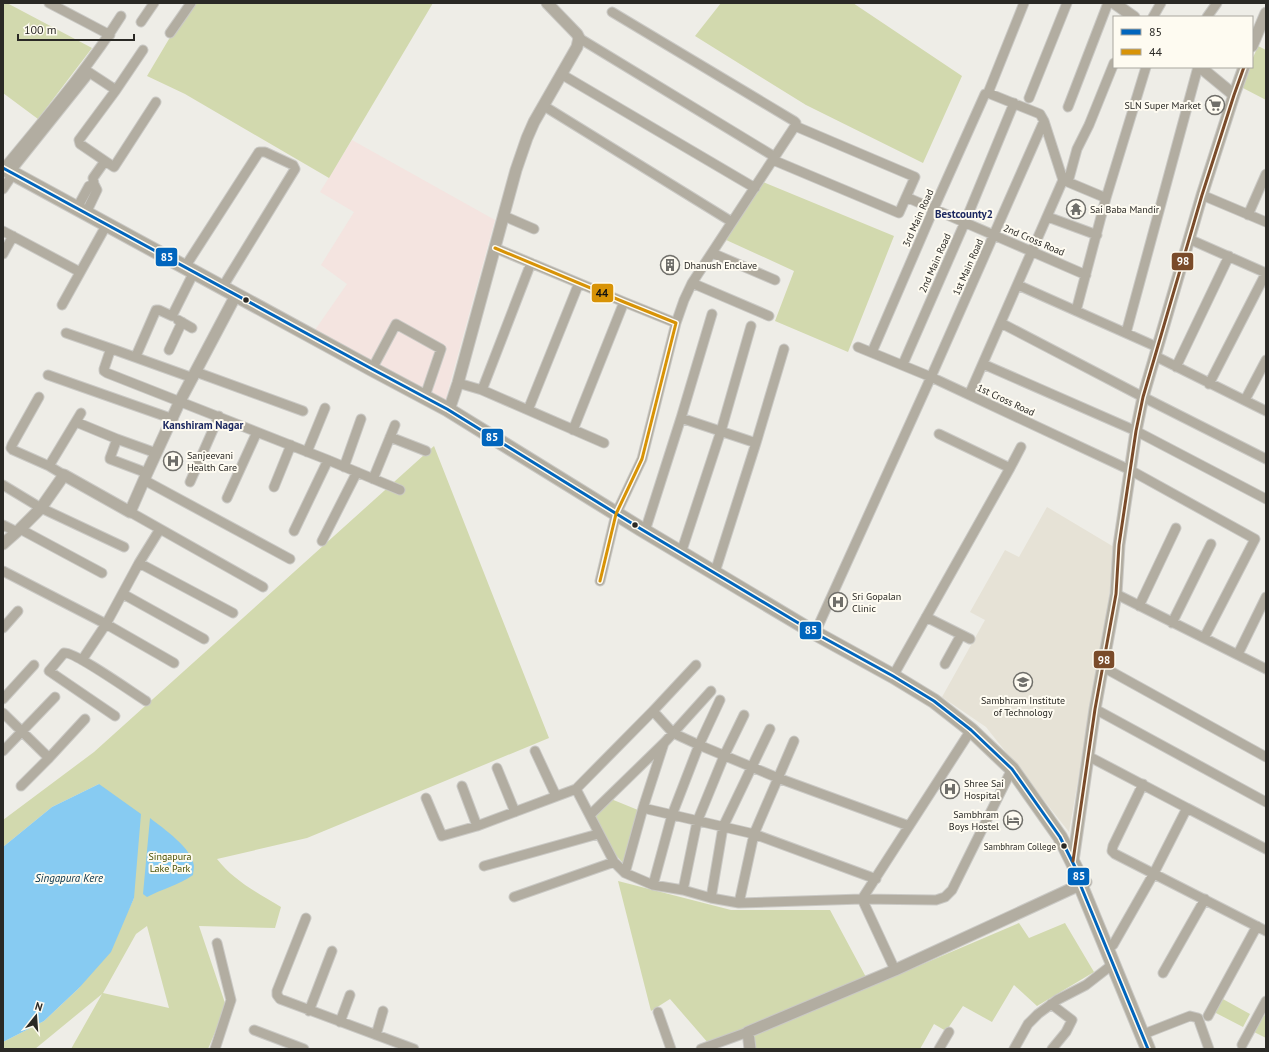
<svg xmlns="http://www.w3.org/2000/svg" width="1269" height="1052" viewBox="0 0 1269 1052" font-family="'PT Sans',sans-serif">
<style>
.commercial{fill:#f4e4e0}
.built{fill:#e6e2d6}
.green{fill:#d2d9ae;fill-rule:evenodd}
.water{fill:#87cbf2}
.lines{fill:none;stroke-linecap:round;stroke-linejoin:round}
.minor-casing{stroke:#cac9c5;stroke-width:11}
.tertiary-casing{stroke:#cac9c5;stroke-width:13}
.primary-casing{stroke:#cac9c5;stroke-width:16}
.minor{stroke:#b2ada1;stroke-width:9}
.tertiary{stroke:#b2ada1;stroke-width:11}
.primary{stroke:#b2ada0;stroke-width:14}
.bus-1-casing{stroke:#fefbf1;stroke-width:6}
.bus-2-casing{stroke:#fefbf1;stroke-width:6}
.bus-3-casing{stroke:#fefbf1;stroke-width:6}
.bus-1{stroke:#0065bd;stroke-width:3}
.bus-2{stroke:#d89306;stroke-width:3}
.bus-3{stroke:#7a4b2a;stroke-width:3}
.bus-dot{fill:#2a2925;stroke:#fefbf1;stroke-width:1.5}
.labels{text-anchor:middle;dominant-baseline:central;stroke-width:4;stroke-linejoin:round;paint-order:stroke}
.bus-label{font-size:9px;fill:#2a2925;stroke:#fefbf1;text-anchor:end}
.poi-label{font-size:10px;fill:#2a2925;stroke:#fefbf1;text-anchor:start}
.street-label{font-size:10px;fill:#2a2925;stroke:#fefbf1}
.park-label{font-size:10px;fill:#495105;stroke:#fefbf1}
.neighbourhood-label{font-size:11px;font-weight:bold;fill:#1c2860;stroke:#fefbf1}
.water-label{font-size:11px;font-style:italic;fill:#043047;stroke:#fefbf1}
.line-badge{stroke:#fefbf1;stroke-width:1.5}
.badge-label{font-size:11px;text-anchor:middle;font-weight:bold;fill:#fff}
.pale-badge-label{font-size:11px;text-anchor:middle;font-weight:bold;fill:#111}
</style>
<rect width="100%" height="100%" fill="#eeede7"/>
<path class="commercial" d="M352,140L495,220L445,402L315,330L347,284L321,265L354,212L320,192Z"/>
<path class="built" d="M1047,507L1114,547L1108,608L1069,832L986,727L942,697L985,620L970,612L1005,550L1019,557Z"/>
<path class="green" d="M3,3H7L92,48L38,119L3,93Z
M196,3H433L329,178L185,94L147,76L169,39Z
M721,3H853L962,76L923,163L806,105L695,36Z
M1258,46L1266,50V100L1241,87L1249,67H1252V60Z
M763,182L894,236L848,352L775,321L794,271L724,239Z
M434,446L549,738L307,838L217,859C233,880 259,894 281,907L275,928L199,926L226,1006L208,1049H71L102,994L35,1049H3V1042L44,1021L79,988L128,911L134,898L99,784L52,807L3,847V820L94,752ZM147,926L169,1008L103,993L136,934Z
M611,799L638,810L623,863L614,853L593,817Z
M618,881L731,910H830L867,979L709,1044L670,999L651,1011Z
M1019,923L1029,938L1065,923L1094,972L1037,1006L1014,985L992,1022L963,1006L946,1031L934,1024L920,1049H756L754,1036Z
M1221,998L1250,1014L1243,1027L1214,1012Z
M1261,1014L1266,1016V1038L1252,1031Z"/>
<path class="water" d="M99,784L141,814L134,898L111,952L79,988L44,1021L3,1042V847L52,807Z
M150,818C164,829 192,848 194,866C194,869 193,873 193,875C179,885 162,889 147,897L143,894Z"/>
<g class="lines">
<g class="minor-casing">
<path id="minor" d="M49,3L110,35
M612,12L794,121L796,123L795,126L692,283L684,300L676,323
M1153,17L1161,3
M1207,17L1217,3
M141,22L154,3
M170,33L191,3
M579,38L775,157
M84,69L116,90L143,50
M561,74L755,188
M988,93L1024,3
M1029,98L1067,3
M544,106L732,222
M1068,107L1108,3
M773,160L899,213L915,177L795,126
M105,161L114,167L156,102
M4,168C44,119 87,70 121,16
M10,172L86,77
M1068,182L1077,149L1089,125L1114,63
M3,189L13,174
M1202,195L1266,222
M906,197L1086,275
M77,208L89,186L94,184
M86,213L97,190L94,184L93,178L105,161L80,144L79,140L116,90
M1248,215L1266,174
M504,216L534,229
M1048,217L1097,235
M3,231L80,272
M1189,239L1266,273
M495,248L624,302L676,323L642,459L616,514L600,581
M712,253L775,280
M3,254L13,236
M531,263L482,390L604,443
M185,267L259,152H265L293,165L295,169L222,288
M692,283L769,316
M1018,285L1157,347
M62,305L107,224
M1076,311L1106,198L1146,67
M178,320L192,328
M1001,323L1143,397L1266,459
M66,333L115,350
M1126,333L1198,67
M858,347L931,377L1130,470L1255,539L1204,638
M169,350L182,322
M872,352L934,208L985,94L988,93L1040,114L1044,121L1063,180L1106,198
M136,356L156,310H159L172,316L194,272
M1155,356L1266,411
M903,364L965,222L1014,103
M983,364L1136,431L1266,499
M1176,367L1229,256
M372,369L396,324L441,349L425,396
M196,372L303,411
M48,375L173,419
M193,378L115,350L110,351L104,369V371L107,373L328,460L400,490
M458,383L482,390
M1209,384L1266,273
M969,395L1063,180
M39,397L12,445L11,448L13,450L49,466L64,475
M1245,400L1266,360
M528,410L579,283
M681,418L712,314
M76,422L117,439
M573,430L624,302
M939,434L1010,468
M390,437L426,451
M756,443L784,349
M307,452L325,408
M49,466L81,413
M344,467L361,419
M147,473L110,459V458L117,439L156,453
M373,479L395,425
M144,480L290,559
M190,482L219,416
M3,485L41,508L124,547
M274,487L291,445
M227,498L257,432
M130,512L263,587
M3,525L17,532
M20,529L102,573
M294,531L328,460
M645,531L681,418L756,443L715,572
M322,541L357,472
M681,553L721,431L751,326
M139,563L233,613
M3,571L106,624L174,663
M123,594L204,639
M1116,594L1266,669
M1139,606L1176,528
M926,617L970,639
M1172,623L1211,544
M3,628L18,611
M815,633L931,377L1044,121
M1238,654L1266,597
M82,660L106,624L139,563L160,529
M945,664L961,635
M1103,667L1266,757
M893,676L1010,468L1021,447
M3,699L34,665
M1095,709L1266,802
M653,711L673,733L699,745L778,778L909,826
M3,713L49,758L21,786
M115,716L49,671L64,653C74,651 133,693 146,701
M3,751L55,697
M535,751L556,796
M1088,756L1187,808
M49,758L85,719
M497,768L515,812
M1143,784L1113,846L1112,851L1115,854L1266,931
M462,786L477,826
M576,789L614,862L625,873L653,885L683,890L711,898L739,903L862,899L971,730
M426,798L442,836L477,826L576,789L653,711L696,665
M643,808L664,743
M590,815L665,742L711,691
M484,866L598,834
M625,873L643,808L754,834L876,879
M653,885L672,815L699,745L720,700
M683,890L697,822L724,756L744,715
M514,897L614,862
M711,898L723,827L770,729
M739,903L754,834L794,741
M306,918L277,991V995L280,999L414,1049
M1106,947L1113,945L1154,873L1187,808L1266,849
M895,970L862,899L936,900L945,897L952,890L1012,769
M1163,973L1205,899
M1051,1004L1072,1020L1066,1032L1052,1049
M309,1011L332,951
M658,1012L671,1049
M1208,1016L1257,926
M340,1022L350,995
M254,1030L304,1049
M1149,1032L1190,1016L1198,1018L1209,1049
M376,1035L383,1011
M1242,1045L1266,1001
M215,1049L231,1000L217,943
M701,1049L748,1032
M939,1049L949,1032
M1014,1049L1028,1024L1038,1014L1057,1000L1086,985L1113,964"/>
</g>
<g class="tertiary-casing">
<path id="tertiary" d="M1114,3L1134,17
M1252,46L1266,13
M1200,67L1234,95
M449,410L458,383L516,170L527,138L534,122L577,47L579,38L577,34L547,3
M3,544L20,529L41,508L64,475L130,512L147,473L180,401L236,295
M1073,861L1095,709L1116,594L1119,545L1136,431L1143,397L1155,356L1202,195L1234,95L1244,67
M750,1049L748,1032L895,970L1086,882"/>
</g>
<g class="primary-casing">
<path id="primary" d="M3,168L372,369L447,409L641,529L815,633L893,676L934,701L971,730L1012,769L1060,837L1078,873L1080,884L1148,1049"/>
</g>
<use href="#minor" class="minor"/>
<use href="#tertiary" class="tertiary"/>
<use href="#primary" class="primary"/>
<g class="bus-1-casing">
<path id="bus-1" d="M3,168L372,369L447,409L641,529L815,633L893,676L934,701L971,730L1012,769L1060,837L1078,873L1080,884L1148,1049"/>
</g>
<g class="bus-2-casing">
<path id="bus-2" d="M495,248L624,302L676,323L642,459L616,514L600,581"/>
</g>
<g class="bus-3-casing">
<path id="bus-3" d="M1073,861L1095,709L1116,594L1119,545L1136,431L1143,397L1155,356L1202,195L1234,95L1244,67"/>
</g>
<use href="#bus-1" class="bus-1"/>
<use href="#bus-2" class="bus-2"/>
<use href="#bus-3" class="bus-3"/>
</g>
<defs>
<g id="supermarket-ring" transform="scale(1)"><circle r="9.5" fill="#fefbf1" stroke="#6f6e69" stroke-width="1.5"/><path d="M-6-5.5h2.5l.6 2H6L4.5 2H-2.5L-4.4-4H-6ZM-1.5 3.2a1.3 1.3 0 1 0 .1 0ZM3 3.2a1.3 1.3 0 1 0 .1 0Z" fill="#6f6e69"/></g>
<g id="temple-ring" transform="scale(1)"><circle r="9.5" fill="#fefbf1" stroke="#6f6e69" stroke-width="1.5"/><path d="M0-6L5-2H3V0L6.5 2.5H4V6H1.5V3h-3V6H-4V2.5H-6.5L-3 0V-2H-5Z" fill="#6f6e69"/></g>
<g id="building-ring" transform="scale(1)"><circle r="9.5" fill="#fefbf1" stroke="#6f6e69" stroke-width="1.5"/><path d="M-4-6H4V6H1V3H-1V6H-4ZM-2.5-4.3h1.7v1.8h-1.7ZM.8-4.3h1.7v1.8H.8ZM-2.5-1h1.7V.8h-1.7ZM.8-1h1.7V.8H.8Z" fill="#6f6e69"/></g>
<g id="hospital-ring" transform="scale(1)"><circle r="9.5" fill="#fefbf1" stroke="#6f6e69" stroke-width="1.5"/><path d="M-5-5h3v3.5h4V-5h3V5h-3V1.5h-4V5h-3Z" fill="#6f6e69"/></g>
<g id="university-ring" transform="scale(1)"><circle r="9.5" fill="#fefbf1" stroke="#6f6e69" stroke-width="1.5"/><path d="M0-5L7-2L0 1L-7-2ZM-4 1L0 2.5L4 1V4Q0 6-4 4Z" fill="#6f6e69"/></g>
<g id="hotel-ring" transform="scale(1)"><circle r="9.5" fill="#fefbf1" stroke="#6f6e69" stroke-width="1.5"/><path d="M-6-4.5h1.5V1H6V5H4.5V3h-9V5H-6ZM-4 0a1.8 1.8 0 1 1 3.6 0ZM.5 0V-2.5h3Q6-2.5 6 0Z" fill="#6f6e69"/></g>
</defs>
<g fill-rule="evenodd">
<use href="#supermarket-ring" x="1215" y="105"/>
<use href="#temple-ring" x="1076" y="209"/>
<use href="#building-ring" x="670" y="265"/>
<use href="#hospital-ring" x="173" y="461"/>
<use href="#hospital-ring" x="838" y="602"/>
<use href="#university-ring" x="1023" y="682"/>
<use href="#hospital-ring" x="950" y="789"/>
<use href="#hotel-ring" x="1013" y="820"/>
</g>
<g class="bus-dot">
<circle cx="246" cy="300" r="3.5"/>
<circle cx="635" cy="525" r="3.5"/>
<circle cx="1064" cy="846" r="3.5"/>
</g>
<g class="labels">
<g class="bus-label">
<text x="1056" y="846">Sambhram College</text>
</g>
<g class="poi-label">
<text x="1201" y="105" text-anchor="end">SLN Super Market</text>
<text x="1090" y="209">Sai Baba Mandir</text>
<text x="684" y="265">Dhanush Enclave</text>
<text x="187" y="455">Sanjeevani<tspan x="187" dy="12">Health Care</tspan></text>
<text x="852" y="596">Sri Gopalan<tspan x="852" dy="12">Clinic</tspan></text>
<text x="1023" y="700" text-anchor="middle">Sambhram Institute<tspan x="1023" dy="12">of Technology</tspan></text>
<text x="964" y="783">Shree Sai<tspan x="964" dy="12">Hospital</tspan></text>
<text x="999" y="814" text-anchor="end">Sambhram<tspan x="999" dy="12">Boys Hostel</tspan></text>
</g>
<g class="street-label">
<text transform="translate(918 218) rotate(-66)">3rd Main Road</text>
<text transform="translate(1034 240) rotate(23)">2nd Cross Road</text>
<text transform="translate(935 263) rotate(-66)">2nd Main Road</text>
<text transform="translate(968 267) rotate(-66)">1st Main Road</text>
<text transform="translate(1006 400) rotate(25)">1st Cross Road</text>
</g>
<g class="park-label">
<text x="170" y="856">Singapura<tspan x="170" dy="12">Lake Park</tspan></text>
</g>
<g class="neighbourhood-label">
<text x="964" y="214">Bestcounty2</text>
<text x="203" y="425">Kanshiram Nagar</text>
</g>
<g class="water-label">
<text x="69" y="878">Singapura Kere</text>
</g>
</g>
<g class="line-badge">
<rect x="155" y="247" width="23" height="20" rx="4" fill="#0065bd"/>
<rect x="1171" y="252" width="23" height="19" rx="4" fill="#7a4b2a"/>
<rect x="591" y="283" width="23" height="20" rx="4" fill="#d89306"/>
<rect x="481" y="428" width="23" height="19" rx="4" fill="#0065bd"/>
<rect x="799" y="621" width="23" height="19" rx="4" fill="#0065bd"/>
<rect x="1093" y="650" width="22" height="19" rx="4" fill="#7a4b2a"/>
<rect x="1067" y="867" width="23" height="19" rx="4" fill="#0065bd"/>
</g>
<g class="badge-label">
<text x="167" y="261">85</text>
<text x="1183" y="265">98</text>
<text x="492" y="441">85</text>
<text x="811" y="634">85</text>
<text x="1104" y="664">98</text>
<text x="1079" y="880">85</text>
</g>
<g class="pale-badge-label">
<text x="602" y="297">44</text>
</g>
<rect width="1269" height="1052" fill="none" stroke="#2a2925" stroke-width="8"/>
<rect x="1113" y="16" width="140" height="52" fill="#fefbf1" stroke="#a9a79f"/>
<rect x="1121" y="29" width="20" height="6" fill="#0065bd" stroke="#a9a79f"/>
<text x="1149" y="36" font-size="12" fill="#2a2925">85</text>
<rect x="1121" y="49" width="20" height="6" fill="#d89306" stroke="#a9a79f"/>
<text x="1149" y="56" font-size="12" fill="#2a2925">44</text>
<g transform="translate(36 1016) rotate(17)" stroke="#fefbf1" stroke-width="3" paint-order="stroke">
<path d="M0-3L7 15L0 10L-7 15Z" fill="#2a2925"/>
<text y="-6" font-size="11" font-weight="bold" text-anchor="middle" fill="#2a2925">N</text>
</g>
<path d="M18 34v6h116v-6" fill="none" stroke="#2a2925" stroke-width="2"/>
<text x="24" y="34" font-size="12" fill="#2a2925" stroke="#fefbf1" stroke-width="3" paint-order="stroke">100 m</text>
</svg>
